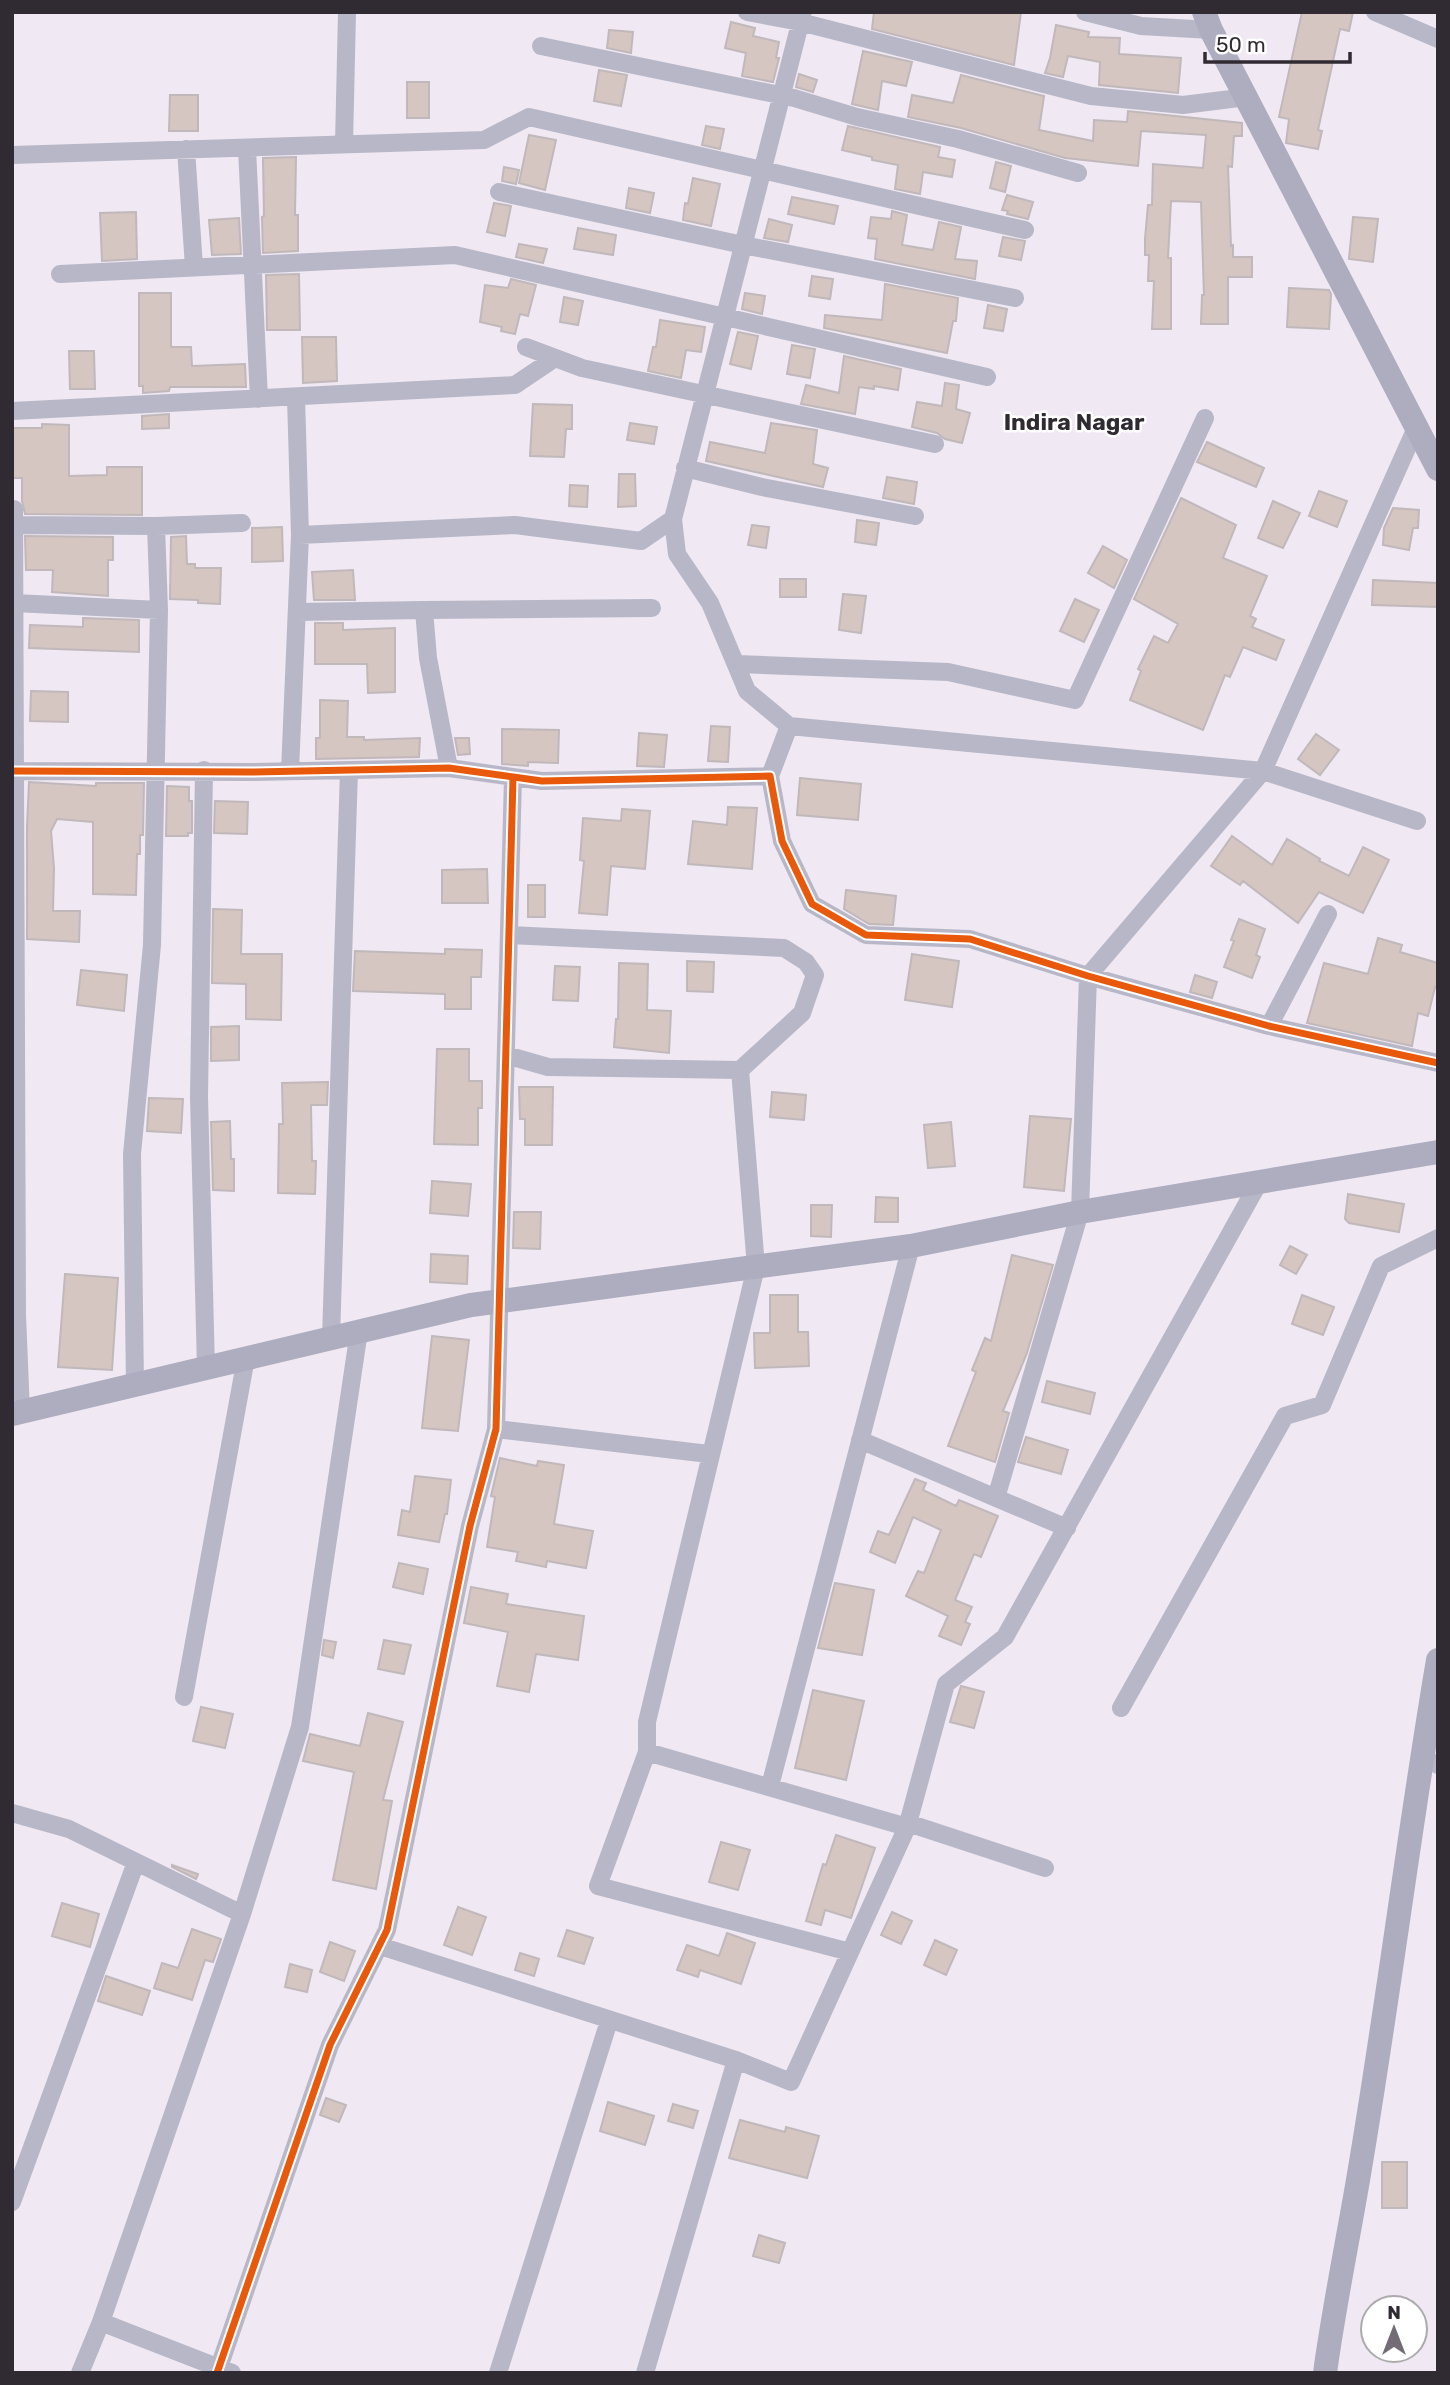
<svg xmlns="http://www.w3.org/2000/svg" width="1450" height="2385" viewBox="0 0 1450 2385" font-family="Rubik,sans-serif">
<style>
.building{fill:#d6c6c1;stroke:#c0b8ba;stroke-width:2}
.lines{fill:none;stroke-linecap:round;stroke-linejoin:round}
.street{stroke:#b8b7c7;stroke-width:18}
.secondary{stroke:#aeacbf;stroke-width:24}
.cycleway-casing{stroke:#fff;stroke-width:11}
.cycleway{stroke:#e8590c;stroke-width:7}
.labels{text-anchor:middle;dominant-baseline:central;stroke-width:5;stroke-linejoin:round;paint-order:stroke}
.neighbourhood-label{font-size:23px;font-weight:bold;fill:#302a32;stroke:#fff}
</style>
<rect width="100%" height="100%" fill="#f0e8f3"/>
<path class="building" d="M874,12H1021L1014,65L872,29Z
M1302,12H1353L1349,31L1340,29L1318,130L1322,131L1318,149L1286,143L1289,119L1279,117Z
M731,22L755,28L753,36L779,42L776,58H779L773,82L742,76L746,53L725,48Z
M1056,25L1089,32L1088,37L1120,38L1119,54L1181,58L1178,93L1099,85L1100,62L1068,56L1063,77L1045,73L1050,58Z
M609,30L633,32L631,53L607,48Z
M863,51L912,62L906,86L882,81L878,110L852,104Z
M599,70L627,75L621,106L594,101Z
M799,74L817,80L813,92L796,87Z
M961,75L1044,96L1039,130L1093,141L1094,120L1127,122L1128,111L1242,123V136H1234L1232,167L1228,166L1231,246L1233,245V257H1252V277H1228V324H1201L1202,295H1204L1201,202L1171,201L1168,258H1171V329H1152L1154,281H1148L1149,255H1145V239L1148,205H1152L1153,164L1203,168L1206,135L1141,131L1138,166L1065,158L961,128L908,117L912,95L953,103Z
M407,82H429V118H407Z
M170,95H198V131H169Z
M706,126L724,129L720,149L702,145Z
M848,126L940,147L938,157L955,160L952,177L923,172L920,194L895,189L898,165L872,160V157L842,150Z
M529,135L556,140L545,190L519,183Z
M296,157L295,215H298V251L263,253L262,217L264,216L263,158Z
M996,162L1011,166L1005,192L990,188Z
M504,167L519,170L516,184L502,181Z
M693,178L720,184L711,226L683,220L685,203L688,204Z
M629,188L654,193L650,213L626,208Z
M1007,195L1033,202L1028,219L1007,214L1008,211L1002,210Z
M792,197L838,206L834,224L788,214Z
M494,203L511,206L505,236L487,232Z
M892,211L907,215L902,245L933,250L939,222L961,227L955,259L977,261L975,279L875,259L877,239L868,238L871,217L891,219Z
M136,212L137,259L102,261L100,213Z
M1353,217L1378,219L1373,262L1349,259Z
M239,218L241,254L212,255L209,220Z
M769,219L792,225L788,242L764,238Z
M578,228L616,235L613,255L574,249Z
M1003,237L1025,241L1021,260L999,256Z
M519,244L547,249L543,263L516,257Z
M299,274L300,330H267L266,275Z
M812,276L833,279L830,299L809,296Z
M511,279L536,285L528,316L520,314L515,334L501,331L502,327L480,322L485,285L508,288Z
M885,284L958,298L956,321H953L947,353L824,328L825,315L882,320Z
M1289,288L1329,290L1331,294L1329,329L1287,327Z
M139,293H171V347H191L192,366L245,364L246,387H170L169,391L143,393V386H139Z
M745,293L765,296L762,314L742,309Z
M564,297L583,301L578,325L560,322Z
M988,305L1007,309L1003,331L984,328Z
M660,320L705,327L701,352L686,350L681,378L648,371L653,347H656Z
M738,332L758,336L751,369L730,364Z
M302,337H336L337,381L303,383Z
M792,345L815,349L810,378L787,374Z
M69,351H94L95,389H70Z
M844,356L901,369L898,390L874,386V389L859,387L855,414L801,404L806,385L839,393Z
M945,383L959,385L956,409L970,413L962,443L945,439L937,433L912,427L917,402L942,406Z
M533,404L572,405V429H566L564,457L530,456Z
M169,414V428L142,429V416Z
M630,423L657,427L654,444L627,440Z
M771,423L817,430L813,464L828,468L823,487L706,461L710,442L765,453Z
M42,424L69,425V476L107,475V467H142V515L25,514L22,501V478H12V428H42Z
M1207,442L1264,468L1256,487L1197,462Z
M619,474H635L636,506L618,507Z
M887,477L917,482L914,504L883,498Z
M570,485L588,486L587,507L569,506Z
M1319,491L1347,501L1337,527L1309,516Z
M1181,498L1236,525L1223,558L1267,576L1250,616L1256,619L1252,627L1284,640L1276,660L1243,647L1230,677L1225,675L1203,730L1130,700L1141,671L1138,669L1154,636L1168,643L1178,624L1134,599Z
M1273,501L1300,513L1283,548L1258,538Z
M1393,508L1419,510L1418,528H1413L1409,550L1383,545L1384,528Z
M857,520L879,523L876,545L855,542Z
M752,525L769,527L766,548L748,545Z
M282,527L283,561L252,562V528Z
M25,536L113,537V560H108V596L52,592L53,570H26Z
M186,536L187,564H195V568H221L220,604L198,603V600L170,599L171,537Z
M1103,546L1127,560L1114,588L1088,573Z
M353,570L355,600H314L312,572Z
M780,579H806V597H780Z
M1373,580L1438,583V607L1372,605Z
M843,594L866,596L861,633L839,630Z
M1075,599L1099,610L1084,642L1060,631Z
M83,618L139,620V652L29,648L30,625L83,627Z
M315,623H343V630L395,628V692L368,693L367,664H315Z
M31,691L68,692V722L30,721Z
M320,700L348,701L347,737H364V740L420,738L419,757L316,759V738H320Z
M711,726L730,727L728,762L708,761Z
M502,729L559,730L558,763L528,762V766L502,764Z
M639,733L667,735L664,767L637,766Z
M1316,734L1339,750L1320,775L1298,759Z
M455,738H469L470,754L458,755Z
M800,778L861,784L858,820L797,815Z
M29,782L96,786V783H144L143,835H140V854H137L136,895L93,894V822L57,819L51,831L54,868L53,911H80L79,942L27,939V826Z
M167,786L189,787V801H192V833H188V836H166Z
M215,801L248,802L247,834L214,833Z
M728,807L757,808L752,869L688,864L693,821L727,825Z
M622,809L650,811L645,869L611,866L607,915L579,913L584,861L580,860L583,818L621,821Z
M1232,836L1272,865L1287,839L1320,859L1319,861L1349,876L1363,847L1389,860L1363,913L1319,892L1298,923L1243,881L1240,885L1211,866Z
M487,869L488,903H442V870Z
M528,885H545V917H528Z
M846,890L896,896L893,925L869,924L844,909Z
M213,909L242,910L241,954H282L281,1020L246,1019V984L212,983Z
M1239,919L1265,929L1256,955L1260,957L1252,978L1224,967L1234,941L1231,940Z
M1378,938L1402,945L1400,952L1438,963V988L1435,987L1428,1016L1418,1013L1412,1046L1307,1023L1324,963L1368,974Z
M445,949L482,950L481,977H471V1009H445V994L353,991L355,951L445,954Z
M912,954L959,961L952,1007L905,1000Z
M687,961L714,962L713,992L687,991Z
M619,963L648,964L647,1010L671,1011L669,1053L614,1047L616,1019H618Z
M555,966L580,967L578,1001L553,1000Z
M81,970L127,975L124,1011L77,1005Z
M1195,975L1217,982L1212,998L1190,992Z
M239,1026V1060L211,1061V1027Z
M437,1049H469V1081H482V1108H478V1145L434,1144Z
M328,1082L327,1105H311L312,1161H316L315,1194L278,1193L279,1124H283L282,1083Z
M519,1087H553L552,1145H525V1119H520Z
M772,1092L806,1095L804,1120L770,1117Z
M149,1098L183,1099L181,1133L147,1131Z
M1030,1116L1071,1119L1064,1191L1024,1187Z
M230,1121L231,1159H234V1191L213,1190L211,1122Z
M951,1122L955,1166L928,1168L924,1125Z
M432,1181L471,1184L468,1216L430,1213Z
M1348,1194L1404,1204L1399,1232L1349,1223L1345,1219Z
M876,1197L898,1198V1222H875Z
M811,1205H832L831,1237L811,1236Z
M514,1212H541L540,1249L513,1248Z
M1290,1246L1307,1255L1296,1274L1280,1265Z
M431,1254L468,1256L467,1284L430,1282Z
M1012,1255L1053,1265L1027,1353L1003,1411L1009,1413L995,1462L948,1446L976,1372L972,1370L985,1338L991,1341Z
M65,1274L118,1278L112,1370L58,1367Z
M770,1295H798V1332H808L809,1366L755,1368L754,1333H770Z
M1302,1295L1334,1307L1323,1335L1292,1324Z
M432,1336L469,1340L458,1431L422,1428Z
M1047,1381L1095,1393L1090,1414L1042,1402Z
M1026,1437L1068,1450L1061,1474L1018,1462Z
M500,1458L537,1466L538,1461L564,1465L554,1524L593,1531L586,1568L547,1561L546,1567L516,1561L518,1552L487,1547L495,1497L491,1496Z
M415,1476L451,1480L447,1514H445L439,1542L398,1535L402,1510L410,1512Z
M915,1479L926,1483L923,1490L956,1506L959,1500L998,1516L981,1557L974,1554L955,1600L972,1607L965,1622L970,1624L961,1645L939,1636L948,1616L906,1596L918,1571L924,1573L941,1530L913,1517L895,1563L870,1552L878,1531L889,1535Z
M399,1563L428,1569L423,1594L393,1587Z
M835,1583L874,1590L862,1655L818,1648Z
M471,1587L508,1594L506,1604L584,1616L578,1660L536,1654L529,1692L497,1686L508,1632L464,1623Z
M324,1640L336,1642L333,1658L322,1655Z
M384,1640L411,1645L404,1674L378,1669Z
M961,1686L984,1692L974,1728L950,1722Z
M813,1690L864,1701L846,1780L795,1768Z
M201,1707L233,1714L225,1748L193,1741Z
M368,1713L403,1722L383,1800L392,1801L376,1889L333,1880L354,1772L303,1761L310,1734L360,1746Z
M836,1835L875,1848L851,1918L825,1910L821,1925L806,1921L823,1864L826,1865Z
M721,1842L750,1850L738,1890L709,1882Z
M172,1865L198,1874L196,1879L172,1867Z
M62,1903L99,1914L90,1947L52,1936Z
M458,1907L486,1917L472,1955L444,1945Z
M892,1912L912,1921L901,1944L881,1935Z
M192,1929L221,1939L213,1962L205,1960L192,2000L154,1988L162,1963L178,1968Z
M567,1930L593,1938L584,1964L558,1956Z
M727,1933L755,1943L741,1984L700,1970L698,1977L677,1970L687,1945L719,1956Z
M935,1940L957,1950L946,1975L924,1965Z
M330,1942L355,1951L344,1981L320,1972Z
M520,1953L539,1959L534,1976L515,1970Z
M290,1964L312,1970L307,1992L285,1987Z
M106,1976L150,1991L142,2015L98,2001Z
M326,2098L346,2105L339,2122L320,2115Z
M608,2102L654,2116L645,2145L600,2131Z
M673,2104L698,2111L693,2128L668,2121Z
M740,2120L785,2132L786,2127L819,2136L807,2178L729,2158Z
M1382,2162H1407V2208H1382Z
M759,2235L785,2243L779,2263L753,2256Z"/>
<g class="lines">
<path class="street" d="M747,12L800,22L1091,96L1183,105L1247,97
M1085,12L1141,26L1211,30
M1375,12L1438,39
M541,46L794,98L857,117L958,139L1078,173
M344,144L347,12
M247,148L259,399
M186,149L194,267
M12,155L484,140L529,117L1025,230
M499,192L743,245L1015,298
M60,274L455,255L987,377
M526,347L582,368L935,444
M296,397L300,535
M12,411L515,385L555,358
M685,468L762,487L915,516
M14,509L17,1315L21,1412
M14,525L156,526L242,523
M14,603L159,610
M424,610L652,608
M297,612L424,610L428,658L449,768
M737,664L948,672L1075,700L1205,418
M789,726L1263,771L1417,821
M204,770L199,1097L206,1368
M12,771L252,772L449,768L542,781L770,776L782,841L812,904L866,935L970,939L1088,976L1269,1026L1438,1063
M290,771L300,535L515,525L641,541L673,519
M770,776L789,726L747,691L710,603L677,554L673,519L803,12
M1269,1026L1328,914
M506,1055L548,1067L740,1070L802,1013L815,975L806,962L784,948L509,935
M740,1070L756,1267L647,1722V1752L598,1886L850,1952
M331,1338L349,770
M135,1385L132,1154L152,945L159,610L156,526
M496,1429L709,1454
M860,1440L1067,1528
M996,1498L1080,1212L1088,976L1263,771L1416,428
M184,1697L246,1358
M1121,1708L1285,1416L1322,1405L1381,1266L1438,1238
M647,1752L907,1827
M1421,1758L1438,1765
M770,1786L911,1246
M12,1813L69,1829L242,1914
M908,1823L1045,1868
M380,1946L736,2060L791,2082L907,1827L946,1684L1005,1637L1258,1184
M12,2202L136,1862
M101,2322L232,2373
M80,2373L101,2322L242,1914L300,1727L359,1331
M217,2373L330,2045L387,1930L470,1526L496,1429L513,777
M498,2373L609,2021
M645,2373L736,2060"/>
<path class="secondary" d="M1204,12L1211,30L1438,469
M12,1414L471,1305L911,1246L1080,1212L1438,1152
M1325,2373C1334,2306 1348,2240 1359,2174C1388,2003 1409,1831 1438,1660"/>
<g class="cycleway-casing">
<path id="cycleway" d="M12,771L252,772L449,768L542,781L770,776L782,841L812,904L866,935L970,939L1088,976L1269,1026L1438,1063
M217,2373L330,2045L387,1930L470,1526L496,1429L513,777"/>
</g>
<use href="#cycleway" class="cycleway"/>
</g>
<g class="labels">
<g class="neighbourhood-label">
<text x="1074" y="422">Indira Nagar</text>
</g>
</g>
<rect width="1450" height="2385" fill="none" stroke="#302a32" stroke-width="28"/>
<g transform="translate(1394 2329)"><circle r="33" fill="#ffffff" stroke="#acaaad" stroke-width="2"/>
<path d="M0-5L12 26L0 18L-12 26Z" fill="#736c76"/>
<text y="-10" font-size="19" font-weight="bold" text-anchor="middle" fill="#302a32">N</text>
</g>
<path d="M1205 52v10h145v-10" fill="none" stroke="#302a32" stroke-width="3.5"/>
<text x="1216" y="52" font-size="21" fill="#302a32" stroke="#ffffff" stroke-width="5" paint-order="stroke">50 m</text>
</svg>
